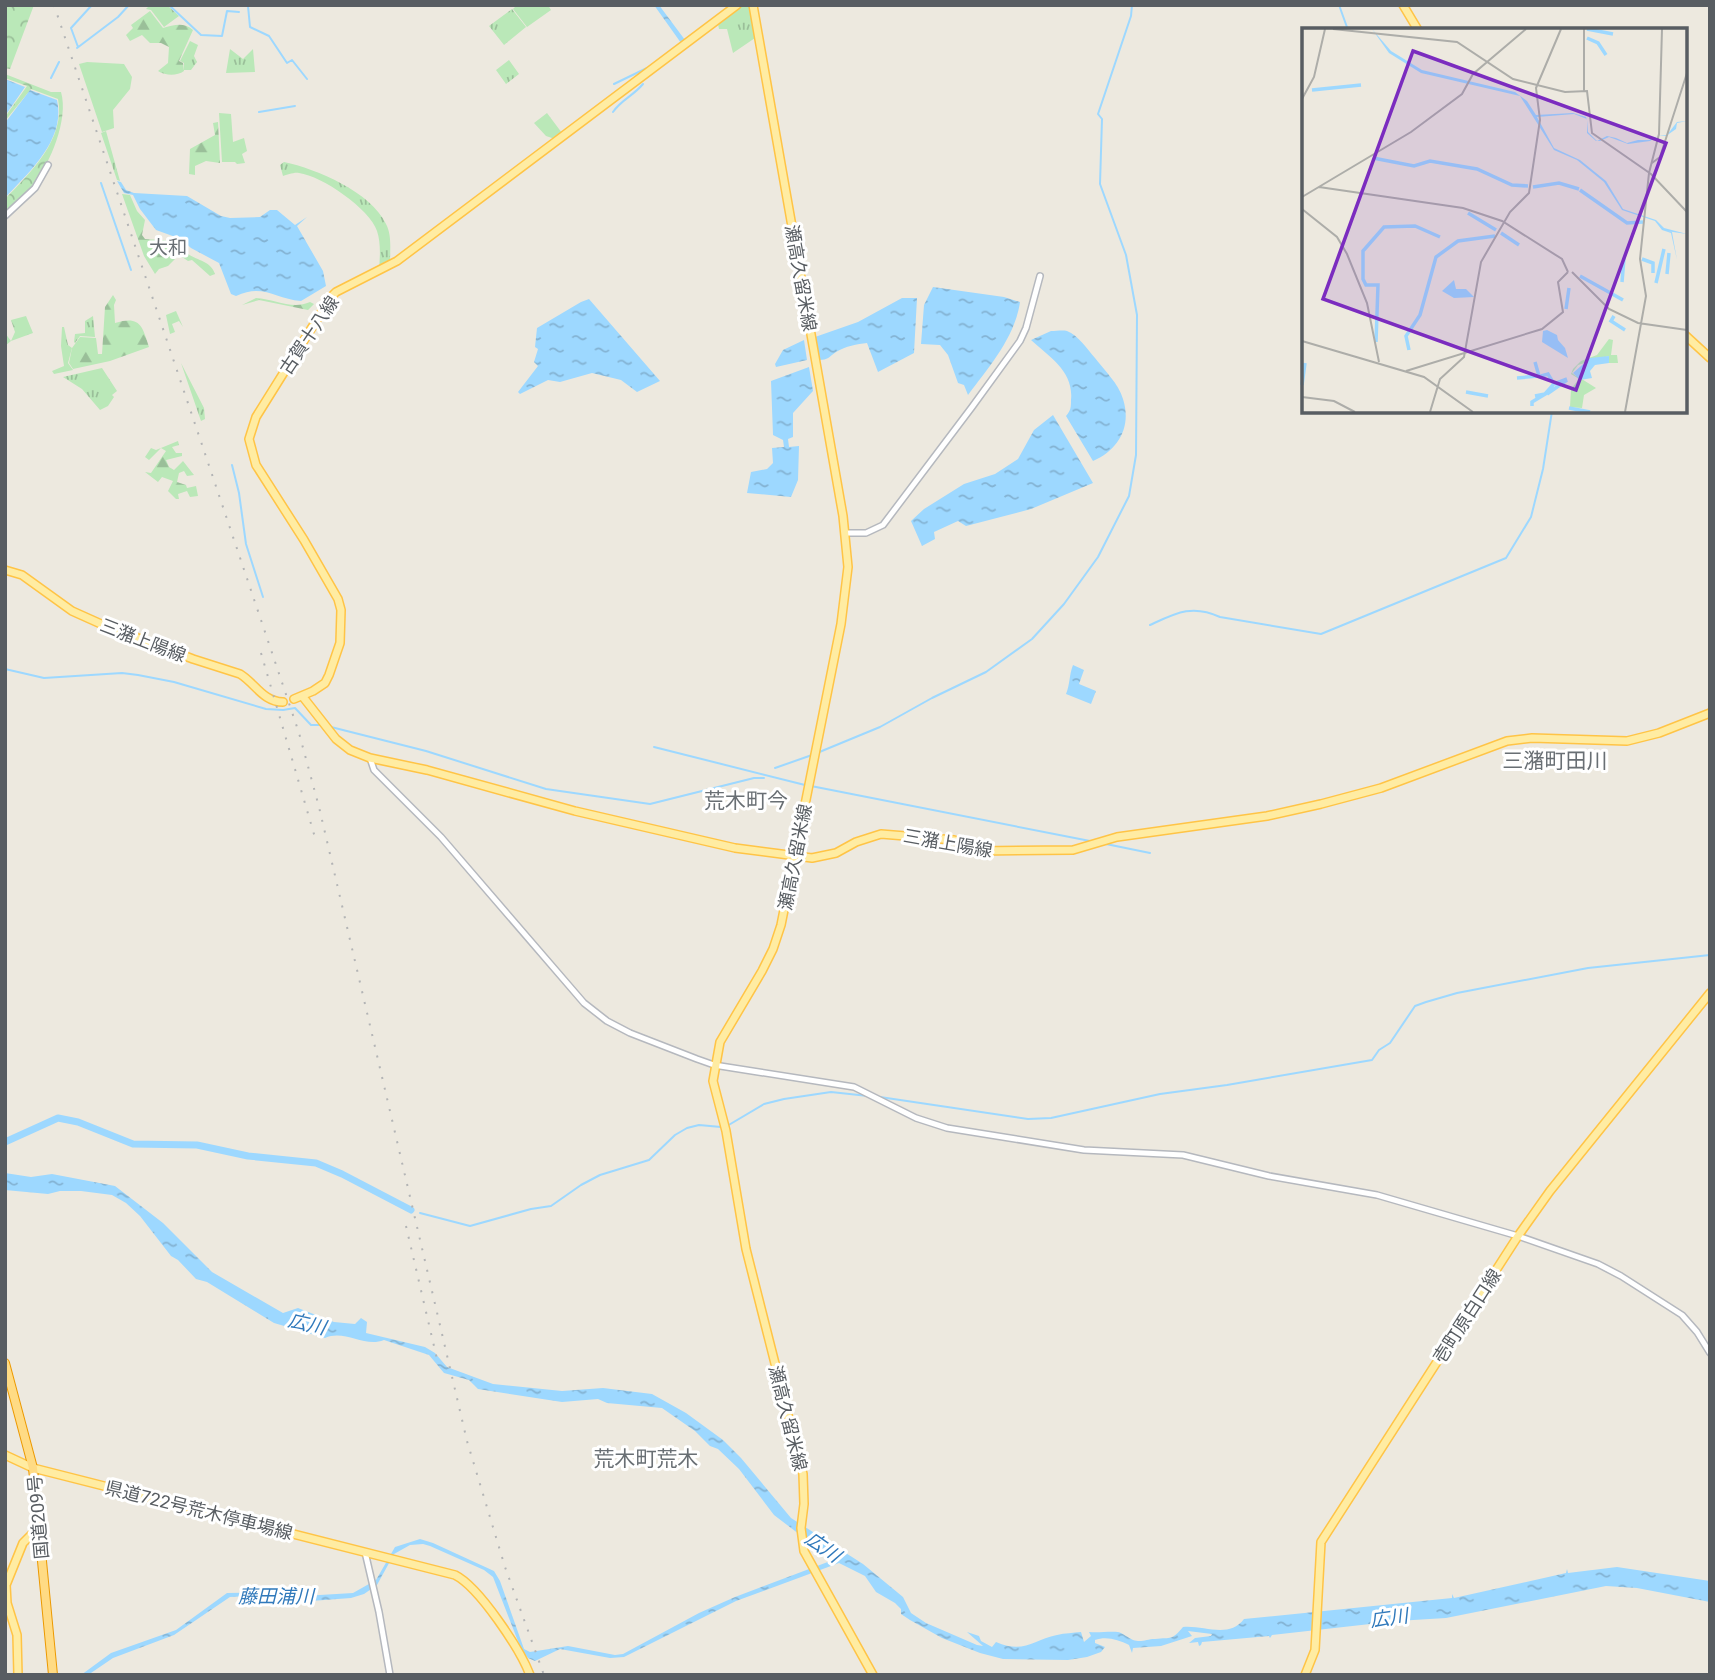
<svg xmlns="http://www.w3.org/2000/svg" width="1715" height="1680" viewBox="0 0 1715 1680" font-family="Roboto,'Noto Sans JP',sans-serif">
<style>
.grass{fill:url(#grass-tufts)}
.forest{fill:url(#forest-firs)}
.park{fill:url(#park-crowns)}
.garden{fill:#bae8b8}
.water{fill:url(#water-ripples)}
.lines{fill:none;stroke-linecap:round;stroke-linejoin:round}
.stream{stroke:#9dd8ff;stroke-width:2}
.river{stroke:#9dd8ff;stroke-width:7}
.minor-casing{stroke:#b5b8be;stroke-width:8}
.major-casing{stroke:#ffc446;stroke-width:10}
.highway-casing{stroke:#ec9900;stroke-width:10}
.minor{stroke:#fff;stroke-width:5}
.major{stroke:#ffeca2;stroke-width:7}
.highway{stroke:#ffdb84;stroke-width:8}
.rail{stroke:#b3b4b5;stroke-width:2;stroke-dasharray:2 9;stroke-linecap:butt}
.labels{text-anchor:middle;dominant-baseline:central;stroke-width:6;stroke-linejoin:round;paint-order:stroke}
.street-label{font-size:18px;fill:#585d62;stroke:#fff}
.neighbourhood-label{font-size:19px;fill:#696f74;stroke:#fff}
.water-label{font-size:19px;font-style:italic;fill:#3079bb;stroke:#fff}
.quarter-label{font-size:21px;fill:#696f74;stroke:#fff}
.inset-river{fill:none;stroke:#9dd8ff;stroke-width:3.5}
.inset-road{fill:none;stroke:#adada9;stroke-width:2}
.view{fill:#7b2cbf;fill-opacity:0.15;stroke:#7b2cbf;stroke-width:3.5}
.inset-edge{fill:none;stroke:#585d62;stroke-width:3.5}
</style>
<defs>
<pattern id="grass-tufts" width="24" height="20" patternUnits="userSpaceOnUse" patternTransform="scale(1.75)"><rect width="24" height="20" fill="#bae8b8"/><path d="M3 7l-1-3M5 7V3M7 7l1-3M15 17l-1-3M17 17v-4M19 17l1-3" fill="none" stroke="#9abf99"/></pattern>
<pattern id="forest-firs" width="22" height="20" patternUnits="userSpaceOnUse" patternTransform="scale(1.75)"><rect width="22" height="20" fill="#bae8b8"/><path d="M5 1l3.5 6h-7zM16 11l3.5 6h-7z" fill="#9abf99"/></pattern>
<pattern id="park-crowns" width="20" height="18" patternUnits="userSpaceOnUse" patternTransform="scale(1.75)"><rect width="20" height="18" fill="#bae8b8"/><path d="M2 6a3 3 0 1 1 6 0M12 15a3 3 0 1 1 6 0" fill="none" stroke="#9abf99"/></pattern>
<pattern id="water-ripples" width="26" height="14" patternUnits="userSpaceOnUse" patternTransform="scale(1.75)"><rect width="26" height="14" fill="#9dd8ff"/><path d="M2 4q2-2 4 0t4 0M15 11q2-2 4 0t4 0" fill="none" stroke="#83b2d2"/></pattern>
</defs>
<rect width="100%" height="100%" fill="#ede9df"/>
<path class="grass" d="M150,5H167L179,16L164,27L151,10L146,9Z
M742,5H749L755,38L733,53L727,29H719L718,24Z
M512,9L526,27L504,45L489,26Z
M190,41L198,45L194,56L197,62L191,70H184V63L180,61Z
M230,49L243,59L253,49L255,72L226,73Z
M509,60L519,74L506,84L496,70Z
M547,113L562,133L555,139L546,136L534,123Z
M106,131L120,181L117,180L101,133Z
M284,162C317,169 371,192 386,224C392,235 390,250 390,262L379,270C380,257 381,243 377,231C370,209 322,176 299,173C294,172 287,175 283,176L280,165Z
M93,316L95,337L80,336L75,343L74,342L75,334L85,333V321Z
M62,327H64L68,345L72,348L68,363L73,370L54,374L52,371L64,366L61,346Z
M181,363L204,408L205,419L201,421Z
M102,368L117,391L112,395L114,397L108,406L100,410L82,389L63,377Z"/>
<path class="forest" d="M150,11L163,28C174,25 184,22 193,30L179,61L183,63L184,71C177,76 166,76 158,71L168,63L169,47L161,43H150L142,35L130,41L126,35L133,28L131,25Z
M218,122L220,163L206,161L195,166V175L189,174L190,149L215,135L213,123Z
M122,194L130,195L137,211L145,220L142,235L145,239C153,240 161,239 169,241C177,243 181,249 188,254C198,261 211,261 215,274L210,276L192,260L188,261L179,255L168,266L159,269L155,274L144,256Z
M113,295L116,300L114,305L115,323C139,316 142,324 149,347L110,361L73,369L69,363L72,348L80,337L96,338L98,354H102L105,307Z
M256,298C275,299 292,310 310,302L314,304L308,310L259,300L242,305Z
M26,316L33,333L11,341L5,346V333L11,341L15,332L11,320Z
M178,441L179,445L172,447L176,453H182V456L166,460L169,467L174,470L183,461L194,475L187,476L184,471L179,473L177,482L186,485L187,488L196,486L198,496L190,497L187,491L178,494L179,499H176L168,491L173,481L162,477L158,482L145,472L151,473L166,451L161,448L149,460L145,457L151,448L156,450Z"/>
<path class="park" d="M5,5H34L10,69L5,68Z
M5,74L51,92H61C69,119 50,164 33,185C25,196 15,204 5,213V199C30,173 66,139 58,99L31,89L5,121V117L27,86L5,78Z"/>
<path class="garden" d="M517,5H548L551,10L527,27L513,9Z
M87,62L124,64L132,77L130,89L113,110L114,128L102,132L79,64Z
M219,113L231,114L233,142L244,138L247,151L242,154L245,163L237,164L235,162H222Z
M176,311L183,327L179,321L172,324L175,332L170,334L166,315Z"/>
<path class="water" d="M654,5H659L685,40L681,43Z
M5,79L25,87L5,116Z
M30,90L57,100C66,140 29,172 5,198V123Z
M117,181L121,182L126,190L134,193L187,196L221,216L230,218L260,217L270,210H277L295,225L307,217L297,226L323,271L326,286L301,301C275,299 263,283 236,296L231,294L219,263L191,248L181,239L156,230L140,209L133,195L124,193Z
M933,287L1004,297L1020,302C1015,337 989,367 968,395L964,385L958,383L948,355L940,345L921,344L924,305Z
M902,298H917L914,353L878,372L867,343C857,344 846,346 836,352C829,357 828,360 819,360L815,337L858,322Z
M589,299L660,381L637,392L621,380L592,373L560,382L548,380L520,394L518,392L538,366L534,362L538,349L535,347L537,328L581,302Z
M1051,331C1056,331 1063,330 1067,331C1078,335 1088,350 1095,358C1104,370 1119,384 1123,399C1132,427 1118,450 1093,461L1066,416C1071,410 1071,407 1071,400C1074,372 1050,357 1031,340Z
M804,340L807,360L776,367L775,364L783,350Z
M809,367L813,391L793,413V437L788,439L789,447L799,446L798,480L791,497L747,493L751,472L767,469L773,463L772,448L784,447L783,440L773,435L771,381Z
M1053,415L1093,483L1031,509L966,526L958,521L934,532L935,539L922,546L911,521L924,509L964,484L995,474L1018,459L1034,430Z
M1073,665L1084,670L1079,684L1096,691L1091,704L1066,694C1070,685 1069,675 1073,665Z
M5,1173L31,1177L52,1174L115,1186L163,1223L212,1272L283,1313L298,1308L334,1322L355,1324L361,1318L367,1322L366,1333L425,1347L435,1353L447,1367L493,1384L562,1391L603,1388L652,1394L686,1413L723,1440L741,1458L791,1518L863,1564L903,1597L911,1613L926,1623L977,1645L983,1646L967,1632L979,1636L981,1641L992,1647L996,1642C1024,1654 1033,1640 1057,1635C1065,1633 1073,1633 1081,1632L1084,1642L1091,1636L1089,1632C1099,1633 1109,1631 1118,1632C1123,1633 1128,1638 1133,1640C1142,1643 1146,1639 1155,1639C1172,1637 1171,1641 1183,1627C1204,1625 1229,1639 1244,1619L1452,1598V1594L1454,1598L1463,1596L1566,1573L1567,1569L1568,1573L1617,1567L1710,1581V1602L1637,1588L1606,1586L1446,1618L1397,1621L1272,1635L1270,1638L1269,1636L1202,1642L1201,1645L1199,1646L1198,1642L1189,1643L1195,1638L1211,1636L1212,1634L1188,1631L1192,1636L1161,1646L1133,1648L1132,1653L1129,1645C1118,1640 1107,1636 1095,1640V1643L1105,1647L1101,1652L1087,1657L1068,1660L1003,1659L980,1653L942,1638L910,1620L901,1614V1609L895,1603L876,1592L865,1576L839,1563L736,1601L624,1657L610,1658L560,1649L535,1661L528,1658L521,1649L493,1577L484,1570L430,1546L423,1544L410,1545L394,1554L377,1585L364,1594L351,1598L311,1601L276,1595L230,1597L174,1635L113,1658L88,1675H81L111,1653L176,1630L227,1593L282,1592L303,1596L353,1593L376,1580L395,1547L420,1539L433,1543L494,1571L500,1581L524,1649L530,1652L568,1646L615,1655L623,1654L699,1613L735,1597L833,1560L774,1515L739,1469L718,1449L710,1446L695,1431L662,1408L607,1403L598,1399L562,1402L478,1389L469,1380L444,1373L429,1355L384,1340C364,1348 345,1329 325,1338L274,1323L207,1282L196,1279L178,1260L171,1256L140,1216L126,1203L112,1195L81,1191H60L48,1194L5,1190Z"/>
<g class="lines">
<path class="stream" d="M169,5L201,35L222,36L227,11L239,12
M254,5L248,6L250,27L269,36L287,63L292,60L307,79
M1339,5L1348,30
M78,47L71,28L92,5
M77,48L118,17L129,5
M51,78L59,62
M614,84L647,68
M259,112L295,106
M613,112C621,100 633,96 643,84
M101,183L131,270
M232,465L239,493L246,544L263,597
M1150,625C1176,613 1192,604 1220,617L1321,634L1506,558L1531,517L1543,469L1552,411
M5,669L44,678L122,673L138,675L174,682L266,709L283,710L295,708L311,725H322
M331,727L426,751L546,789L650,804L754,778H764
M654,747L805,785
M817,753L880,727L932,698L986,672L1032,639L1064,604L1098,557L1129,496L1136,455L1137,315L1126,255L1100,184L1102,119L1098,114L1131,16L1132,5
M775,768L812,755
M811,786L1090,841
M1106,844L1150,853
M880,1097L1028,1119L1051,1118L1160,1094L1227,1085L1372,1060L1379,1050L1390,1043L1415,1006L1426,1002L1457,993L1588,968L1710,955
M51,1119L52,1123
M727,1126L764,1104L784,1099L831,1092L868,1096
M420,1213L470,1226L531,1209L551,1206L581,1185L600,1175L649,1160L675,1135L687,1128L699,1125L721,1127"/>
<path class="river" d="M5,1142L58,1118L78,1122L133,1144L197,1145L248,1156L316,1163L342,1174L411,1210"/>
<g class="minor-casing">
<path id="minor" d="M5,216L35,188L48,165
M845,533H866L883,525L972,407L1020,341L1026,328L1040,276
M370,758L374,770L441,837L584,1003L607,1021L630,1033L697,1059L714,1065L854,1087L916,1118L947,1128L1084,1150L1183,1155L1269,1176L1377,1195L1518,1236L1598,1264L1621,1276L1682,1315L1697,1332L1710,1353
M365,1552L379,1612L390,1675"/>
</g>
<g class="major-casing">
<path id="major" d="M753,5L843,516L848,567L841,624L781,925L773,949L762,971L720,1042L713,1081L726,1131L746,1249L803,1474L804,1504L801,1528L804,1551L873,1675
M1403,5L1418,30
M1685,335L1710,358
M5,570L22,575L72,611L101,624L193,659L240,674C255,683 263,702 283,702
M303,697L336,739L350,750L370,758L427,770L575,811L735,848L812,858L836,853L856,842L881,834L954,840L977,851L1073,850L1117,837L1267,816L1321,804L1381,788L1507,741L1532,738L1627,741L1659,733L1710,713
M294,699L313,691L325,683L329,675L340,643L341,610L338,599L304,540L256,465L249,439L256,417L331,297L336,292L397,261L737,5
M5,1455L33,1468L455,1575C479,1587 520,1649 530,1675
M18,1675L17,1635L7,1603L6,1585L23,1543L39,1527
M1305,1675L1315,1650L1321,1542L1518,1236L1550,1191L1710,993"/>
</g>
<g class="highway-casing">
<path id="highway" d="M5,1363L33,1468L53,1675"/>
</g>
<use href="#minor" class="minor"/>
<use href="#major" class="major"/>
<use href="#highway" class="highway"/>
<path class="rail" d="M54,5L299,733L319,807L467,1441L505,1567L544,1675
M261,653L316,841
M406,1226L437,1359"/>
</g>
<g class="labels">
<g class="street-label">
<text transform="translate(801 278) rotate(80)">瀬高久留米線</text>
<text transform="translate(309 335) rotate(-56)">古賀十八線</text>
<text transform="translate(143 640) rotate(21)">三潴上陽線</text>
<text transform="translate(948 843) rotate(10)">三潴上陽線</text>
<text transform="translate(795 857) rotate(-79)">瀬高久留米線</text>
<text transform="translate(1467 1316) rotate(-57)">壱町原白口線</text>
<text transform="translate(788 1418) rotate(76)">瀬高久留米線</text>
<text transform="translate(199 1510) rotate(14)">県道722号荒木停車場線</text>
<text transform="translate(38 1517) rotate(-95)">国道209号</text>
</g>
<g class="neighbourhood-label">
<text x="168" y="247">大和</text>
</g>
<g class="water-label">
<text transform="translate(307 1324) rotate(13)">広川</text>
<text transform="translate(823 1547) rotate(35)">広川</text>
<text x="276" y="1596">藤田浦川</text>
<text transform="translate(1389 1618) rotate(-8)">広川</text>
</g>
<g class="quarter-label">
<text x="1555" y="761">三潴町田川</text>
<text x="746" y="801">荒木町今</text>
<text x="646" y="1459">荒木町荒木</text>
</g>
</g>
<g transform="translate(1302 28)">
<rect width="385" height="385" fill="#ede9df"/>
<path d="M307,311L311,312L309,327H315L316,335H307V328L276,337L270,345L274,348L286,341L275,348L294,360L282,367L280,380L268,379L269,361L277,351L269,346L271,341L279,333L295,327Z" fill="#bae8b8"/>
<path d="M70,1L89,23L120,42L213,64L225,73L234,87L271,85L284,89L285,92L286,104L295,113L305,108L314,110L325,115L336,112H347L356,108L365,107L375,94L385,93L375,95L374,101L364,108H356L348,113L326,116L307,109L298,113H294L285,105V91L272,86L235,89L252,120L278,132L304,153L321,181L354,192L362,200L385,206L364,203L370,204L375,232L369,205L360,202L353,193L320,182L302,154L275,132L252,122L218,68L119,45L87,25ZM152,252L154,261H164L172,269L152,270L140,263ZM245,302L255,307L256,312L263,320L266,330L240,314L241,303ZM307,328V335L293,337L288,343L290,350L278,352L271,345L288,330Z" fill="#9dd8ff"/>
<path class="inset-river" d="M285,1L311,6M285,10L296,15L304,27M10,62L59,57M71,130L112,138L128,133L175,141L210,157L226,158M231,159L257,155L277,161M278,162L325,195L341,194M166,185L194,202M199,205L217,217M340,231L351,235V245M365,246L367,225M278,248L321,272M320,254L322,230M354,255L362,221M264,281L267,260M312,288L309,293L323,302M74,314L76,257H64L61,251V223L82,199L113,198L138,209M107,322L104,308L118,287L134,229L156,213L193,208M239,348L246,346L252,356L265,351M215,350L237,348L233,334M0,357L3,335M164,364L186,368M245,366L265,352M233,368L243,366L251,357M230,378V374L245,365M267,380L288,384"/>
<path class="inset-road" d="M31,1L155,14L211,51L263,64L285,63L290,105L349,146L385,184M282,1V64M0,71L12,49L23,1M350,135L358,129L385,45M17,159L161,180L200,193L260,231L266,244M0,169L109,104L160,66L171,46L224,1M0,181L35,209L45,226L65,275L77,334M270,244L307,281L336,295L385,302M0,313L122,349L171,384M104,343L240,301L261,284L256,254L266,244M0,369L32,373L53,384M128,384L138,351L162,329L179,234L208,184L227,165L238,92L234,60L259,1M323,384L344,268L338,231L347,145L357,106L360,1"/>
<path class="view" d="M111,23L364,115L274,362L21,271Z"/>
<rect width="385" height="385" class="inset-edge"/>
</g>
<rect width="1715" height="1680" fill="none" stroke="#585d62" stroke-width="14"/>
</svg>
